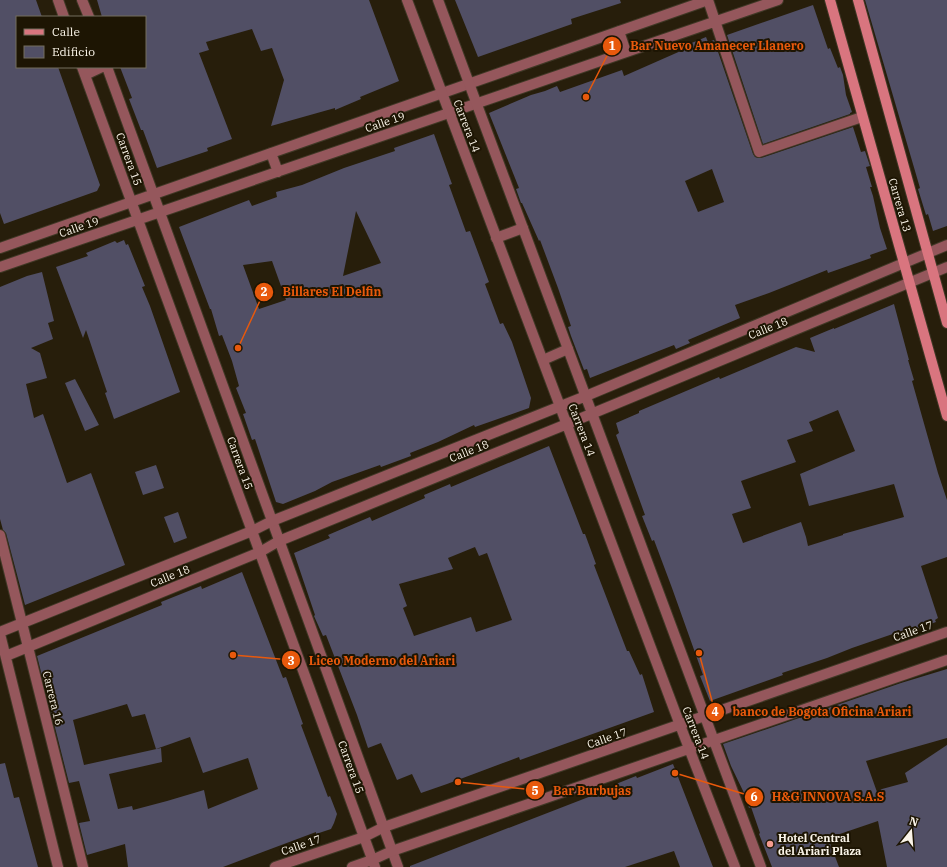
<svg xmlns="http://www.w3.org/2000/svg" width="947" height="867" viewBox="0 0 947 867" font-family="'IBM Plex Serif',serif">
<style>
.building{fill:#514f65;fill-rule:evenodd}
.lines{fill:none;stroke-linecap:round;stroke-linejoin:round}
.minor-casing{stroke:#403826;stroke-width:12}
.tertiary-casing{stroke:#403826;stroke-width:12}
.secondary-casing{stroke:#403826;stroke-width:12}
.minor{stroke:#95575c;stroke-width:10}
.tertiary{stroke:#95575c;stroke-width:10}
.secondary{stroke:#d9757f;stroke-width:10}
.poi-dot{fill:#f59c90;stroke:#1d1503;stroke-width:1.5}
.labels{text-anchor:middle;dominant-baseline:central;stroke-width:4;stroke-linejoin:round;paint-order:stroke}
.street-label{font-size:11px;fill:#faf4e8;stroke:#1d1503}
.poi-label{font-size:11px;font-weight:bold;fill:#faf4e8;stroke:#1d1503;text-anchor:start}
.leader{fill:none;stroke:#e8590c;stroke-width:1.5}
.callout-dot{fill:#e8590c;stroke:#1d1503;stroke-width:1.5}
.mark-label{font-size:12px;text-anchor:middle;font-weight:bold;fill:#fff}
.callout-label{font-size:12px;text-anchor:middle;font-weight:bold;fill:#e8590c;stroke:#1d1503;stroke-width:4;stroke-linejoin:round;paint-order:stroke}
</style>
<rect width="100%" height="100%" fill="#271e0b"/>
<path class="building" d="M0,0H36L42,17H17V67H58L100,185L97,191L4,224L0,213Z
M97,0H369L399,81L360,97L361,99L335,110V108L271,126L284,80L272,48L261,51L252,29L206,42L209,50L199,53L232,139L207,148L208,151L157,168L143,130H141L129,99L132,98L120,67H145V17H102Z
M455,0H620L621,3L571,19L572,24L478,57Z
M865,0H947V226L933,231L928,214L926,215L918,189L920,188Z
M813,5L828,49L830,48L838,68L840,67L843,75L846,95L852,112L850,113V114L763,144L727,35Z
M706,37L708,42L714,40L753,154L755,157L758,158H761L853,127L861,152L865,151L870,166L866,167L872,187H870L873,196L880,228L887,249L870,255L871,258L828,273L827,270L769,293L735,305L740,318L688,340L690,343L676,349L674,345L590,378L587,369L584,370L571,336L568,327L571,326L558,288L540,240L539,241L522,203H521L516,189L519,188L489,113L531,95L545,91L557,86L560,92L622,70L624,76L683,50L682,47ZM712,169L724,202L698,212L685,181Z
M434,134L452,184L449,185L466,232L470,231L489,282L485,284L500,324L503,323L512,342L531,398L529,408L475,427L474,425L438,442L410,453L411,456L381,467L380,465L332,482L315,491L283,504L276,502L255,439L252,440L243,414L246,413L236,388L239,386L232,361L222,335L219,336L211,309H210L179,227L249,200L252,206L277,197L276,192L302,185L344,168L395,151L394,148ZM356,211L381,263L343,276ZM272,261L286,300L259,309L243,265Z
M124,240L126,245L128,244L145,286L142,287L150,306L180,392L114,419L105,393L107,392L86,330L83,338L56,267L88,256L86,253L115,241L117,243Z
M42,272L54,321L48,323L53,339L31,348L40,353L47,378L26,384L34,418L43,414L67,483L91,473L125,565L25,605L6,533L3,530L0,519V287L27,276Z
M894,304L909,360H908L914,380L912,381L938,473L947,500V557L921,566L938,618L935,620L936,622L917,629L916,626L852,648L827,658L782,673L783,675L710,701L700,676L703,675L672,588L654,540L652,541L642,516L645,515L616,435L619,433L616,423L639,413V411L719,377L720,379L796,347L815,352L810,338L834,328V329ZM838,410L855,451L800,474L809,506L894,484L904,517L843,534V535L808,546L806,537L801,522L743,543L732,514L751,508L741,481L796,462L787,440L813,431L809,422Z
M75,379L99,425L85,431L65,383Z
M549,446L583,534H585L596,564L594,565L627,651H629L640,675L642,674L654,712L520,760L519,757L447,784L421,793L412,774L397,780L381,743L368,748L357,715L326,635L323,636L314,616L315,615L294,553L330,538L328,535L370,517L372,521L425,498L424,495L450,484L451,487ZM475,547L479,556L487,553L512,620L476,632L471,617L414,636L403,608L407,606L399,584L453,569L448,558Z
M156,465L164,488L143,495L135,472Z
M178,512L187,538L174,543L164,517Z
M242,572L283,678L286,677L303,724L301,725L328,797L330,796L337,814L334,823L331,829L316,834V832L223,867H128L125,844L87,855L79,823L90,821L79,781L69,783L37,656L162,605L161,602L201,586L202,589ZM127,704L132,717L145,714L156,749L190,737L203,773L248,758L258,789L208,809L204,790L167,801L133,810L132,806L118,809L109,774L162,762L161,748L84,765L73,720Z
M947,669V738L866,761L877,792L882,789L908,782L905,773L947,745V867H887L878,821L828,838L839,867H772L759,834L760,833L751,807L749,808L745,795L731,766L723,744L901,683Z
M5,763L14,798L19,797L38,867H0V764Z
M673,764L713,867H680L674,851L625,867H410V866L617,786L616,784L636,776L637,778Z"/>
<g class="lines">
<g class="minor-casing">
<path id="minor" d="M58,0L64,17
M82,0L89,17
M708,0L759,152L862,117
M619,31L626,52
M82,67L375,867
M107,67L398,867
M85,75L102,67
M271,153L278,172
M496,238L523,228
M0,248L708,0
M0,267L778,0
M543,360L568,349
M0,535L22,623"/>
</g>
<g class="tertiary-casing">
<path id="tertiary" d="M407,0L680,725L735,867
M438,0L761,867
M22,623L83,867
M0,632L252,531L272,521L586,396L947,245
M0,634L58,867
M6,656L260,552L279,541L567,424L947,267
M275,867L364,837L384,827L947,632
M352,867L372,860L392,851L947,660"/>
</g>
<g class="secondary-casing">
<path id="secondary" d="M830,0L947,416
M858,0L947,323"/>
</g>
<use href="#minor" class="minor"/>
<use href="#tertiary" class="tertiary"/>
<use href="#secondary" class="secondary"/>
</g>
<circle class="poi-dot" cx="770" cy="844" r="4"/>
<g class="labels">
<g class="street-label">
<text transform="translate(385 122) rotate(-19)">Calle 19</text>
<text transform="translate(467 126) rotate(69)">Carrera 14</text>
<text transform="translate(129 159) rotate(70)">Carrera 15</text>
<text transform="translate(900 205) rotate(74)">Carrera 13</text>
<text transform="translate(79 227) rotate(-19)">Calle 19</text>
<text transform="translate(768 328) rotate(-22)">Calle 18</text>
<text transform="translate(582 430) rotate(69)">Carrera 14</text>
<text transform="translate(469 451) rotate(-22)">Calle 18</text>
<text transform="translate(240 463) rotate(70)">Carrera 15</text>
<text transform="translate(170 576) rotate(-22)">Calle 18</text>
<text transform="translate(913 631) rotate(-19)">Calle 17</text>
<text transform="translate(53 698) rotate(76)">Carrera 16</text>
<text transform="translate(696 733) rotate(69)">Carrera 14</text>
<text transform="translate(607 738) rotate(-19)">Calle 17</text>
<text transform="translate(351 767) rotate(70)">Carrera 15</text>
<text transform="translate(301 845) rotate(-19)">Calle 17</text>
</g>
<g class="poi-label">
<text x="778" y="838">Hotel Central<tspan x="778" dy="13">del Ariari Plaza</tspan></text>
</g>
</g>
<path class="leader" d="M586 97L612 46M238 348L264 292M233 655L291 660M699 653L715 712M458 782L535 790M675 773L754 797"/>
<g class="callout-dot">
<circle cx="586" cy="97" r="4"/>
<circle cx="238" cy="348" r="4"/>
<circle cx="233" cy="655" r="4"/>
<circle cx="699" cy="653" r="4"/>
<circle cx="458" cy="782" r="4"/>
<circle cx="675" cy="773" r="4"/>
<circle cx="612" cy="46" r="10"/>
<circle cx="264" cy="292" r="10"/>
<circle cx="291" cy="660" r="10"/>
<circle cx="715" cy="712" r="10"/>
<circle cx="535" cy="790" r="10"/>
<circle cx="754" cy="797" r="10"/>
</g>
<g class="mark-label">
<text x="612" y="50">1</text>
<text x="264" y="296">2</text>
<text x="291" y="665">3</text>
<text x="715" y="716">4</text>
<text x="535" y="795">5</text>
<text x="754" y="801">6</text>
</g>
<g class="callout-label">
<text x="717" y="50">Bar Nuevo Amanecer Llanero</text>
<text x="332" y="296">Billares El Delfin</text>
<text x="382" y="665">Liceo Moderno del Ariari</text>
<text x="822" y="716">banco de Bogota Oficina Ariari</text>
<text x="592" y="795">Bar Burbujas</text>
<text x="828" y="801">H&amp;G INNOVA S.A.S</text>
</g>
<rect x="16" y="16" width="130" height="52" fill="#1d1503" stroke="#756e5f"/>
<rect x="24" y="29" width="20" height="6" fill="#d9757f" stroke="#756e5f"/>
<text x="52" y="36" font-size="12" fill="#faf4e8">Calle</text>
<rect x="24" y="46" width="20" height="12" fill="#514f65" stroke="#756e5f"/>
<text x="52" y="56" font-size="12" fill="#faf4e8">Edificio</text>
<g transform="translate(911 831) rotate(17)" stroke="#1d1503" stroke-width="3" paint-order="stroke">
<path d="M0-3L7 15L0 10L-7 15Z" fill="#faf4e8"/>
<text y="-6" font-size="11" font-weight="bold" text-anchor="middle" fill="#faf4e8">N</text>
</g>
</svg>
